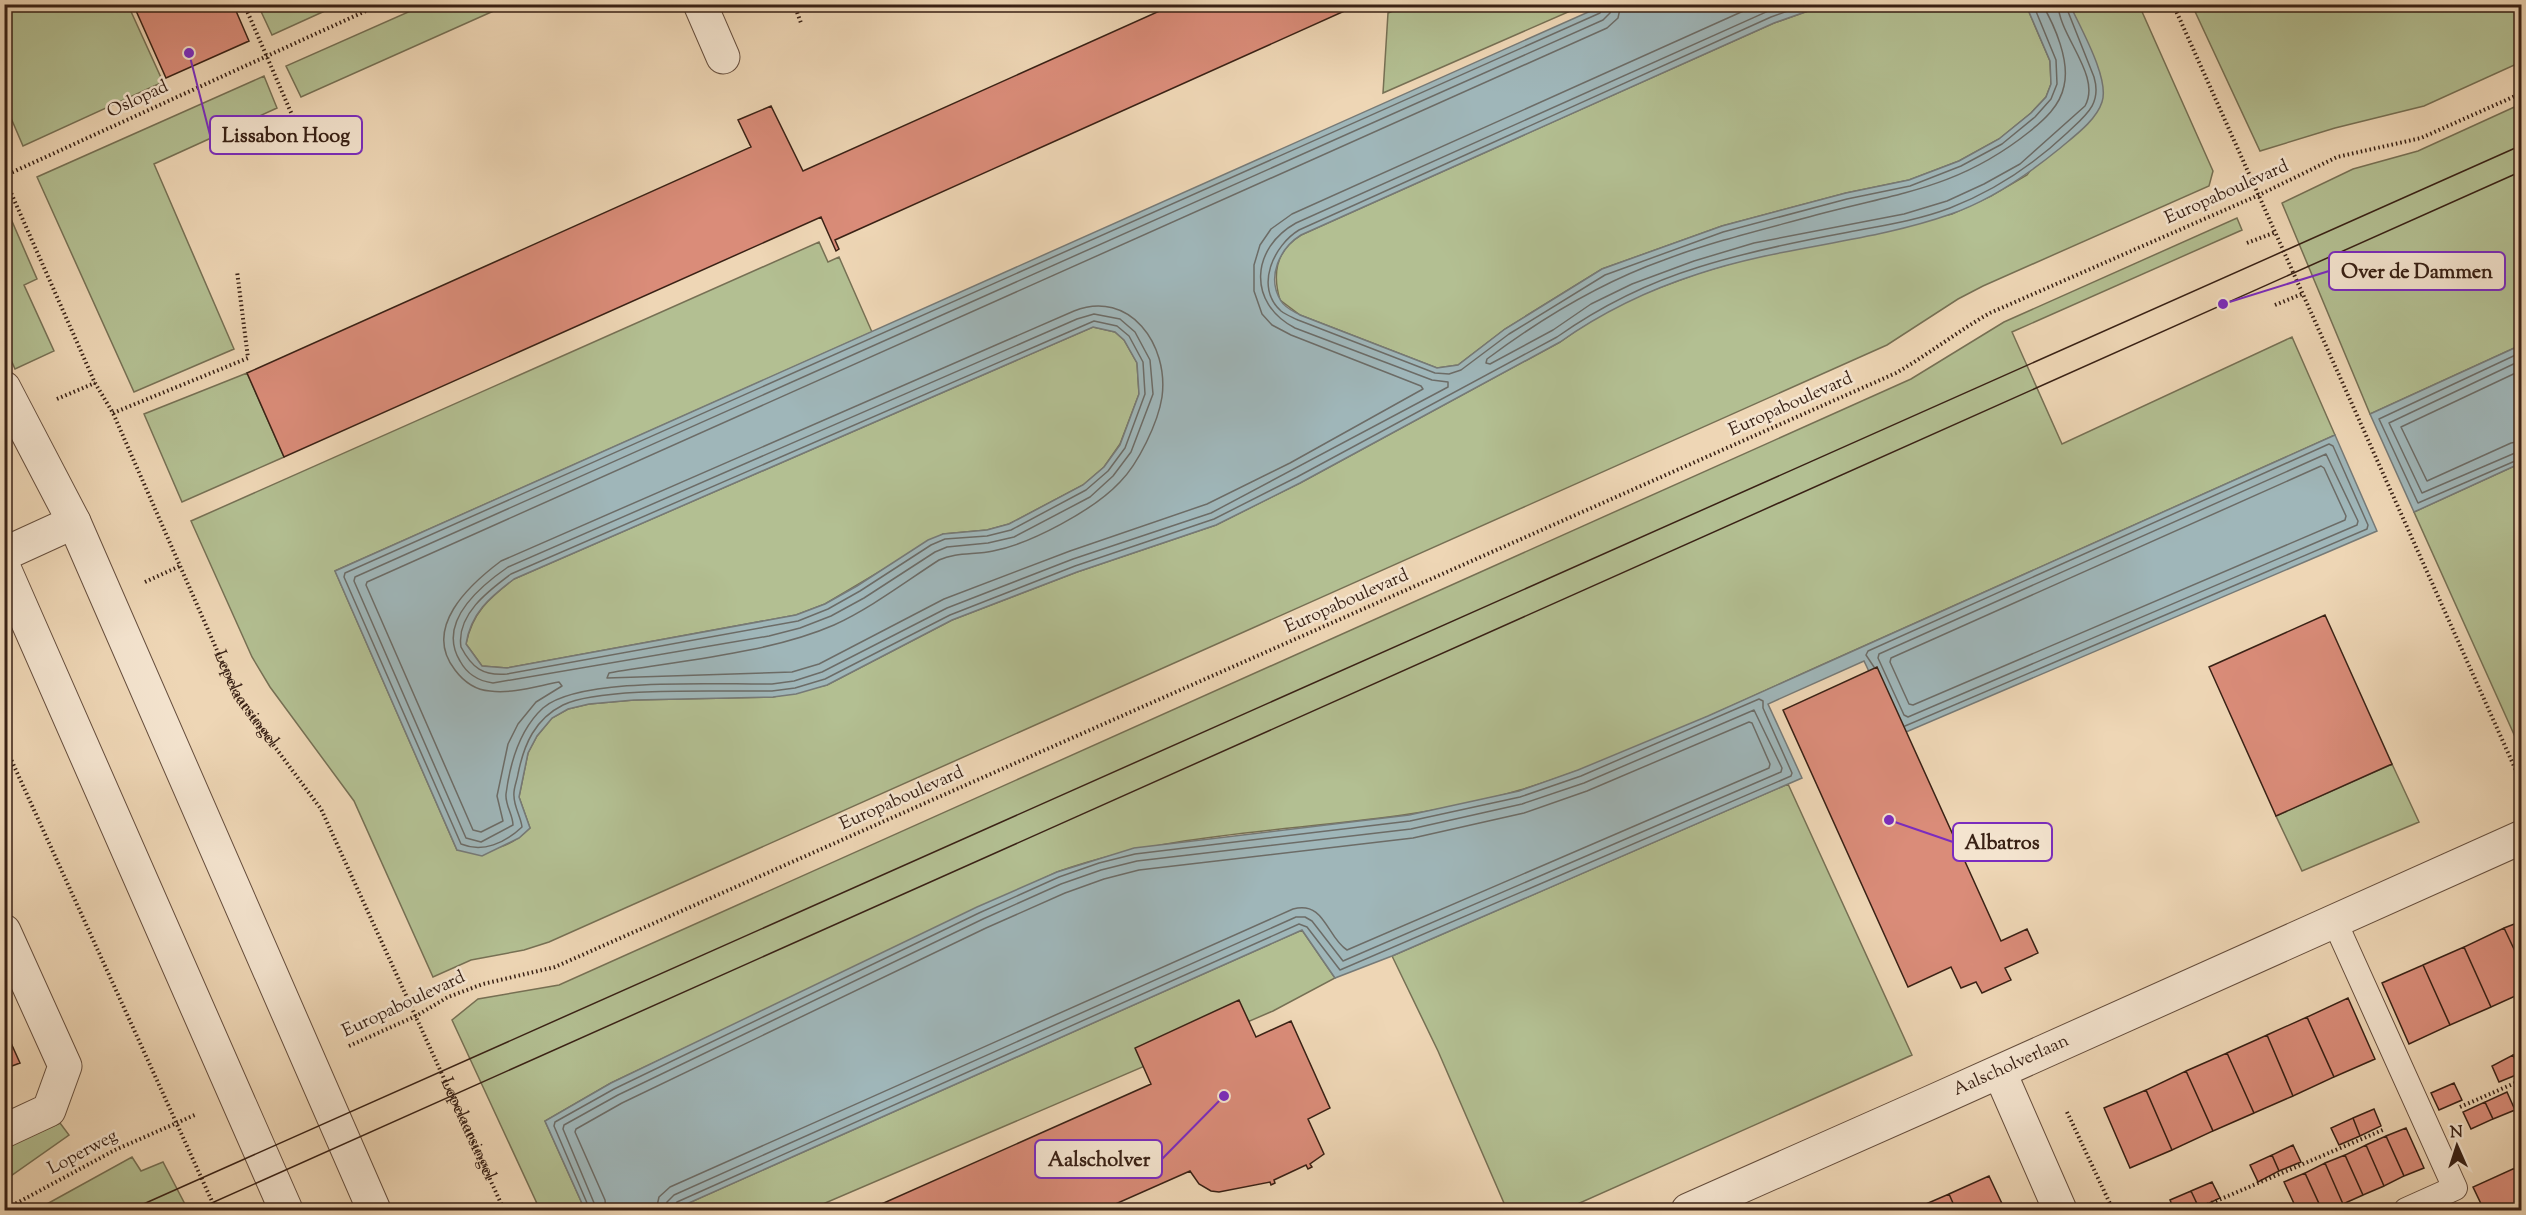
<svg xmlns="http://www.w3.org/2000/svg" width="2526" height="1215" viewBox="0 0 2526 1215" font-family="'Sorts Mill Goudy',serif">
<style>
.green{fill:#b3bf92;stroke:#767054;stroke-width:1.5}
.water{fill:#9fb6b9;stroke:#767a77;stroke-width:1.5;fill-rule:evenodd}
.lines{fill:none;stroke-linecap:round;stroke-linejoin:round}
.shore{stroke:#6c6c67;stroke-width:1.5}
.building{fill:#da8c79;stroke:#392115;stroke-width:1.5}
.service-casing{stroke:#664e3d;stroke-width:26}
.minor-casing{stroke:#664e3d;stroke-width:35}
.tertiary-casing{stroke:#664e3d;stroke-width:35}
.path{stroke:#392115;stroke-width:4;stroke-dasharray:1.5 3;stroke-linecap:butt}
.service{stroke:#f4e4cf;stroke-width:24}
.minor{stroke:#f4e4cf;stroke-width:33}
.tertiary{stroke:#f4e4cf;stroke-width:33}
.tram{stroke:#392115;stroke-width:1.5}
.labels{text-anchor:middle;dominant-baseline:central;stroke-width:5;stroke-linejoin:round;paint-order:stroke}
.street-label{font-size:18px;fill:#392115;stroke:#f4e4cf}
.leader{fill:none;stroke:#7b2cbf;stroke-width:2}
.callout-dot{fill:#7b2cbf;stroke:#f4e4cf;stroke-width:2}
.callout{fill:#f4e4cf;stroke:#7b2cbf;stroke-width:2}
.callout-label{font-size:20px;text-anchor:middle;font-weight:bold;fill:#392115}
</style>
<rect width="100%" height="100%" fill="#eed6b5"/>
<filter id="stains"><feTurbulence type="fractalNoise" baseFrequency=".00333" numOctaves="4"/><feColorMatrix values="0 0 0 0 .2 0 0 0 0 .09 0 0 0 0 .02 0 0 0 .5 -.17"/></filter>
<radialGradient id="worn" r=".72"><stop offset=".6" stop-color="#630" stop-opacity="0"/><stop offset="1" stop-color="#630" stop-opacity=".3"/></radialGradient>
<path class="green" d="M4,5H128L163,82L23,146L5,104Z
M258,5H338L272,35Z
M424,5H507L301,97L286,66Z
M1408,5V4L1584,5L1383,93L1388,13Z
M1825,5H2026L2050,61L2051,84L2046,97L2031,113L1999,139L1959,161L1909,180L1846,193L1722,226L1602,269L1505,329L1458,365L1437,368L1300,315L1280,300C1272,273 1276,250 1301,235L1774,23Z
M2070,5H2139L2213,171L2209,186L1983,286L1958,299L1887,345L549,942L524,950L471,960L433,977L354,801L270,687L252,657L191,521L819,242L828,262L839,257L872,332L335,571L457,850C490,850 505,852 530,828L519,797L528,753L537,736L552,718L568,709L589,704L634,700L773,697L827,685L952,620L1077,572L1216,525L1300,483L1560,342L1597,316L1637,296L1699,273L1757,256L1952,214L1991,196L2027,175L2100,75Z
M2192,5H2521V62L2424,106L2335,128L2260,151Z
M264,76L277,108L154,164L234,349L134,392L37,177Z
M2521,104V345L2370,414L2282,203L2353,169L2418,151Z
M5,205L37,279L24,285L54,351L15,369L5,346Z
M2237,218L2242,230L2012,332L2062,444L2292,337L2335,435C2168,510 2002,584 1835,659C1734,704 1626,758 1520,790C1369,836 1205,819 1057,872L611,1083L545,1121L585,1210H540L452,1020L478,999L559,985L1911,379L2004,322Z
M1093,327L1115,332L1124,340L1137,363L1139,394L1120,444L1104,467L1083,485L1009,524L987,530L943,534L825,604L796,615L507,668L482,666L466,644C472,613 489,598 514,579Z
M247,373L284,457L182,502L144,414Z
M2521,463V750L2414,512Z
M2392,764L2419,822L2302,871L2276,816Z
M1788,784L1912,1055L1564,1210H1507L1438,1051L1392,956Z
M1302,930L1335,978L1273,1011L809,1210H673Z
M60,1123L69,1135L5,1180L4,1148Z
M132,1157L141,1171L163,1162L188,1210H36Z"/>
<path class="water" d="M1604,5H1825L1774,23L1301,235C1280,248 1266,277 1281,301C1285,308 1293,311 1300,315L1437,368L1458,365L1505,329L1602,269L1722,226L1846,193L1909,180L1959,161L1999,139L2031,113L2046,97L2051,84L2050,61L2026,5H2070C2080,27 2110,79 2102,102C2096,121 2073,137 2059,149C2026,176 1991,200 1951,214C1869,243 1781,246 1698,274C1648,290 1604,311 1560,342L1300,483L1216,525L1077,572L952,620L827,685L796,694L773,697L634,700L589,704L568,709L552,718L537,736L528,753L519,797L530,828L519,838L482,856L457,850L335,571ZM1093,327L1115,332L1124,340L1137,363L1139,394L1120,445L1104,467L1083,485L1009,524L987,530L943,534L928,540L857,586L825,604L796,615L507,668L482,666L466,644C471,613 489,598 514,579Z
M2521,345V463L2414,512L2370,414Z
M2335,435L2377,531L1899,735L1864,661L1768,704L1802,778L1392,956L1335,978L1302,930L673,1210H585L545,1121L611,1083L977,907L1057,872L1134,848L1409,815L1519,791L1578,770L1708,716Z"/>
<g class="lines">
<path class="shore" d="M1604,4L1600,13L345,573L344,577L461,844C483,853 505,843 522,827C521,817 514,807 514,796C513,789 517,781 518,774C524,744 535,719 563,705C601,686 726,692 772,691L795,688L825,679L950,615L1075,566L1214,519L1297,477L1557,337C1601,306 1647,283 1699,267C1747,252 1795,242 1844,233C1880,226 1916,221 1950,208C1994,191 2033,165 2067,133C2086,115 2102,104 2094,77L2065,4
M1612,4L1610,13L1603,20L355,577L354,581L466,838L481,842L513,825C513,815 505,805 506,794C510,763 519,730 543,708C580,676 720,685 772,684L794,681L822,672L947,608L1073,559L1211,513L1448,387V382L1432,380L1295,328C1247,303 1251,248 1296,223L1784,4
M1621,4L1618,18L1607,28L367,582L366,585L473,830L481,832L503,821L497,796L508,744L518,724L536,702L562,686L559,682C537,686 512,694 490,691C475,690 464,682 455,670C422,628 469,585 501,561L1074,311C1130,289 1169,345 1162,397C1158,423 1138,464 1120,482C1094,510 1030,544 993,551C975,555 956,552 939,560C905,582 871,608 834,625C770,653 679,661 609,673L607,678L792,672L819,664L944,599L1070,551L1207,504L1290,463L1423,389L1421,386L1291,335L1272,325L1262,314L1254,291V265L1260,245L1271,229L1292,214L1759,4
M1807,4L1771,17L1299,230C1274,245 1254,287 1281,311C1286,315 1292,317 1298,320L1435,373L1449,374L1461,370L1509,334L1605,275L1723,232L1847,199L1910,186L1961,166L2002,144L2035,117L2051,99L2057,84L2056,60L2033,4
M2042,4C2055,26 2070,61 2064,86C2060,106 2044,120 2029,132C1959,188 1899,193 1816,215C1765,229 1714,241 1664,260C1599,283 1542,318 1487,359L1486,363L1490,364L1553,330L1591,304L1632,284L1694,261L1754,243L1904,214L1947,201L1984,184L2020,164L2085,106C2102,76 2059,36 2058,4
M1094,314L1120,319L1135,332L1150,360L1153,394L1131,452L1113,476L1090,497L1014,537L988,543L947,547L935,552L864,598L831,616L800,628L769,636L493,683C478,681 467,674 460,661C437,623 479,587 508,567L1077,319Z
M1094,321L1117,326L1129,336L1143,362L1145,394L1125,448L1108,471L1086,490L1011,530L987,536L945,539L931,545L860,591L828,609L798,621L507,674C483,676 472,668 461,647C456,615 488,591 511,574Z
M2522,352L2379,419L2418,503L2522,458
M2522,360L2389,423L2422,493L2522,450
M2522,370L2401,427L2427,481L2511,443L2522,441
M2326,454L2358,521L2357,525L1908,717L1904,715L1878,658L1879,654Z
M2321,466L2324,468L2346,516L2345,520L1913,705L1909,704L1890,662L1891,658Z
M1874,667L1866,655L1868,651L2329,444L2333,446L2368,525L2367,529L1905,726
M590,1210L554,1126L555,1122L614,1089L979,913L1059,877L1099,863L1135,854L1410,821L1520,797L1581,776L1759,699L1763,701V708L1792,773L1791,776L1340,970L1307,927L1299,924L677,1202L672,1210
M597,1210L563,1129L564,1125L618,1095L983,919L1061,884L1101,870L1137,861L1411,829L1522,804L1584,783L1754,710L1782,768L1781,772L1343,961L1312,921L1305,917H1296L674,1195L667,1202L665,1210
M606,1210L605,1200L575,1132L576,1129L622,1103L986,928L1065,893L1104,879L1139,870L1413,838L1524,813L1587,791L1749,722L1752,723L1770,764L1769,768L1347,950C1327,938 1325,900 1293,909L670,1187L659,1197L656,1210"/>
</g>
<path class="building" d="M133,4H233L249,41L166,78Z
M1175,4H1360L835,240L839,249L836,251L821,217L284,457L247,373L751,147L738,120L771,106L803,171Z
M2325,615L2392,764L2276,816L2209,667Z
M1877,667L2001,941L2027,929L2038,953L2005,968L2011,980L1982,993L1976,982L1961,988L1951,967L1908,987L1783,710Z
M2522,921V966L2504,928Z
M2504,928L2522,966V993L2491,1007L2464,947Z
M2464,947L2491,1007L2450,1025L2423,965Z
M2423,965L2450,1025L2409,1044L2382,983Z
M2348,998L2375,1059L2334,1077L2307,1017Z
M1239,1000L1256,1037L1291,1021L1330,1108L1308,1119L1324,1154L1310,1164L1312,1167L1308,1169L1306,1165L1274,1180L1275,1183L1271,1185L1270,1182L1219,1192L1211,1191L1199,1184L1190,1171L1102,1210H868L1151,1084L1135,1048Z
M2307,1017L2334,1077L2293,1096L2267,1035Z
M2267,1035L2293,1096L2254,1113L2227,1053Z
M11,1043L20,1063L4,1069V1046Z
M2522,1052V1073H2521L2513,1055Z
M2227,1053L2254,1113L2213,1131L2186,1071Z
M2513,1055L2521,1073L2499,1082L2492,1066Z
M2186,1071L2213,1131L2172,1150L2146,1090Z
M2454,1083L2462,1100L2439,1110L2431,1093Z
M2146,1090L2172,1150L2130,1168L2104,1108Z
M2507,1092L2515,1110L2493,1119L2485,1102Z
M2485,1102L2493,1119L2471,1129L2463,1112Z
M2374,1109L2381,1126L2360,1136L2353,1118Z
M2353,1118L2360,1136L2339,1145L2331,1128Z
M2406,1128L2424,1168L2404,1176L2386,1136Z
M2386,1136L2404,1176L2384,1186L2366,1145Z
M2293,1145L2301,1162L2279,1171L2272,1155Z
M2366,1145L2384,1186L2363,1195L2345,1155Z
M2272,1155L2279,1171L2258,1182L2250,1165Z
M2345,1155L2363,1195L2343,1204L2325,1163Z
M2325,1163L2343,1204L2322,1210L2305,1173Z
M2515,1168L2522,1183V1210H2484L2473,1187Z
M2305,1173L2322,1210H2297L2284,1182Z
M1989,1176L2005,1210H1956L1949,1194Z
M2212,1182L2220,1198L2199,1208L2191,1191Z
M2191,1191L2199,1208L2193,1210H2174L2170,1200Z
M1949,1194L1956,1210H1912Z"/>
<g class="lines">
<g class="service-casing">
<path id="service" d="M2334,920L2455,1188L2406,1210"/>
</g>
<g class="minor-casing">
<g id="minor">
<path d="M700,4L723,57"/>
<path d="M4,554L74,522"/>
<path d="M4,931L65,1066L49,1110L4,1131"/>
<path d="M2000,1073L2060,1210"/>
<path id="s2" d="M1688,1210C1967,1088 2243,960 2522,837"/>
</g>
</g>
<g class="tertiary-casing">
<path id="tertiary" d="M4,388L74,522L374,1210
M4,568L286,1210"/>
</g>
<g class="path">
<path d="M244,4L296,124"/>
<path d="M794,4L801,23"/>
<path d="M2173,4L2522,784"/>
<path d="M4,176L381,4"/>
<path id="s1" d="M4,177L95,383L113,413L237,696L321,809L504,1210"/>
<path d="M2247,243L2276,232"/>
<path d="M2275,305L2302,294"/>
<path d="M57,399L95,383"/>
<path d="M113,413L248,358L237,271"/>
<path d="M145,582L180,566"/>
<path d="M4,744L216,1210"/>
<path d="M349,1046L416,1016L448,997L483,984L555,967L1896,373C1929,354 1958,331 1990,313L2259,195L2337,157L2421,138L2522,93"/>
<path d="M2460,1107L2522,1080"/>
<path d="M2067,1112L2113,1210"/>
<path d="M4,1210L115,1150L197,1114"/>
<path d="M2195,1210L2385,1129"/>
</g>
<use href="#service" class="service"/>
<use href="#minor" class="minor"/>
<use href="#tertiary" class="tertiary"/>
<path class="tram" d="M130,1210L2522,145
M196,1210L2522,171"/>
</g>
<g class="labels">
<g class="street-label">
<text transform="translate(138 100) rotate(-25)">Oslopad</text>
<text transform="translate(2227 193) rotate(-24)">Europaboulevard</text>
<text transform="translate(1791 405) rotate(-24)">Europaboulevard</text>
<text transform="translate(1347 602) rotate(-24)">Europaboulevard</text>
<text stroke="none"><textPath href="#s1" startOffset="576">Lepelaarsingel</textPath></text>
<text transform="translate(902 799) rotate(-24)">Europaboulevard</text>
<text transform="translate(404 1005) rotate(-25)">Europaboulevard</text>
<text stroke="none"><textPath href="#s2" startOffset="354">Aalscholverlaan</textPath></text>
<text stroke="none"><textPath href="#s1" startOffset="1062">Lepelaarsingel</textPath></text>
<text transform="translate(83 1153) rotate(-28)">Loperweg</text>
</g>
</g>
<path class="leader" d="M189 53L210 135M2223 304L2329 271M1889 820L1953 842M1224 1096L1162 1159"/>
<g class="callout-dot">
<circle cx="189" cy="53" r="6"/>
<circle cx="2223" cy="304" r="6"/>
<circle cx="1889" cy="820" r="6"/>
<circle cx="1224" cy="1096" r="6"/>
</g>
<g class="callout">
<rect x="210" y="116" width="152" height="38" rx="6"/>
<rect x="2329" y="252" width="176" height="38" rx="6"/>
<rect x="1953" y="823" width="99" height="38" rx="6"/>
<rect x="1035" y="1140" width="127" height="38" rx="6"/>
</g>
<g class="callout-label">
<text x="286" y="142">Lissabon Hoog</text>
<text x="2417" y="278">Over de Dammen</text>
<text x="2002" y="849">Albatros</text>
<text x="1099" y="1166">Aalscholver</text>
</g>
<rect width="2526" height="1215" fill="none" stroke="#eed6b5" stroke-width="24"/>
<rect x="6" y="6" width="2514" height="1203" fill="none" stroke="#392115" stroke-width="3"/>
<rect x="12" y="12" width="2502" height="1191" fill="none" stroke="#392115" stroke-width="1.5"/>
<g transform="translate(2457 1146) rotate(357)" stroke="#f4e4cf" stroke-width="4.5" paint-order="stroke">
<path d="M0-4.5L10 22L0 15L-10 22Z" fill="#392115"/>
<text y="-9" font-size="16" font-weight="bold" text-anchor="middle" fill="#392115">N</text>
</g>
<rect width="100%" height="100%" filter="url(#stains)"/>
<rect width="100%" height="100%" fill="url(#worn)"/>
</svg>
